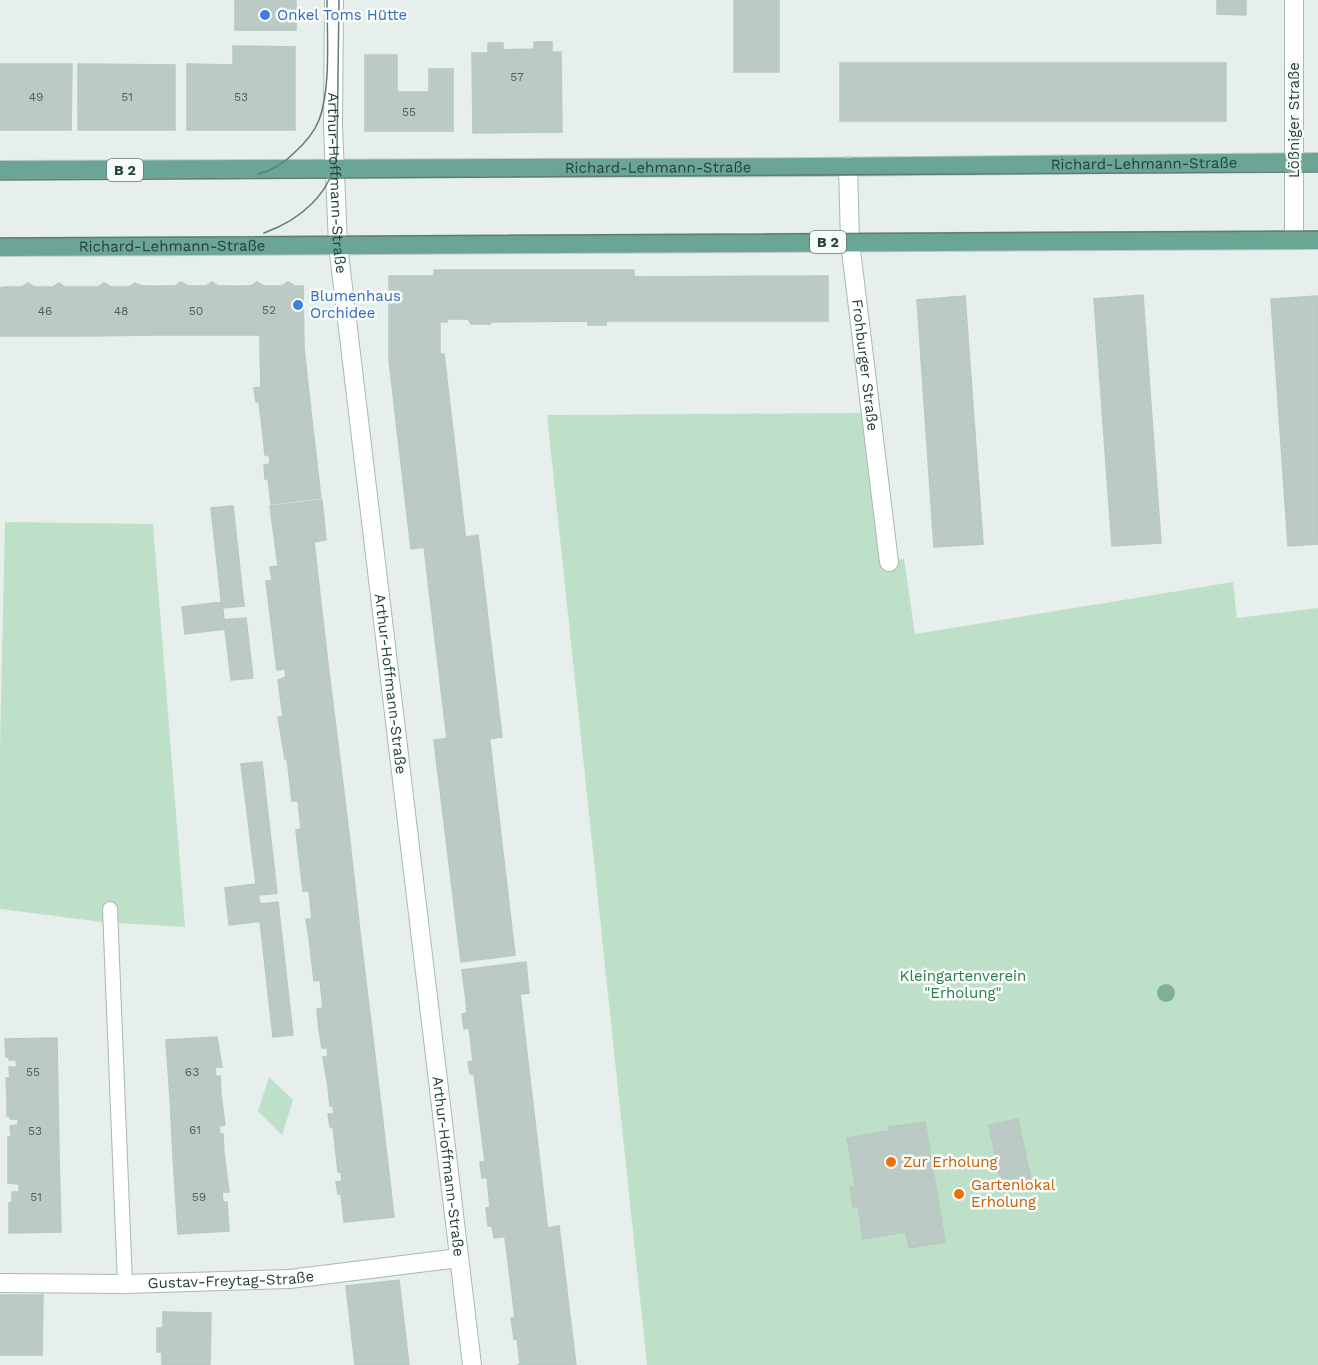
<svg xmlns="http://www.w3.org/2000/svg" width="1318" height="1365" viewBox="0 0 1318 1365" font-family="'Work Sans',sans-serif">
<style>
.green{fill:#bfe0c8}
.building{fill:#bbcac4;stroke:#b8c9c2;stroke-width:1.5}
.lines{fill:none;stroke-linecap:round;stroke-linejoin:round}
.lane-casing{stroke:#a8b8b2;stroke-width:16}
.street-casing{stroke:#a8b8b2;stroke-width:20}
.secondary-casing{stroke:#a4bbb3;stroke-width:20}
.primary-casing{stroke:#c2cac8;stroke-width:20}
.lane{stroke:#fff;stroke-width:14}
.street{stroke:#fff;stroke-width:18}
.secondary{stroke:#fff;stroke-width:18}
.primary{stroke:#6aa596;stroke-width:18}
.tram{stroke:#5f7d75;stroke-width:1.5}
.tree{fill:#80af93}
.shop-dot{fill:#3f7fe0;stroke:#f7fbf9;stroke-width:2}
.food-dot{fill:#e8710a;stroke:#f7fbf9;stroke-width:2}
.labels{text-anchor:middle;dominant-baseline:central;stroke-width:5;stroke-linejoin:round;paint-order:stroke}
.number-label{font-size:12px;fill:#4a645c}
.shield{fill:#f7fbf9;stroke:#637a73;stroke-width:1.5}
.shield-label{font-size:14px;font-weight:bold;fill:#24423a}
.shop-label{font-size:15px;fill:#366cbe;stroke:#f7fbf9;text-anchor:start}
.street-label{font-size:15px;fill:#24423a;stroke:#f7fbf9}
.park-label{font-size:15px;fill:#2d7a4b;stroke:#f7fbf9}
.food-label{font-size:15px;fill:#c56008;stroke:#f7fbf9;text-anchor:start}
</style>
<rect width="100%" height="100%" fill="#e6efeb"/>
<path class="green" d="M861,413L880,563L904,559L915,634L1233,582L1237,618L1318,608V1365H647L547,415Z
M5,522L153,524L185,927L103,922L0,909V748Z
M269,1077L293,1100L282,1135L258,1111Z"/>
<path class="building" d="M235,0H296V30H235Z
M734,0H779V72H734Z
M1217,0H1246V15L1217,14Z
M534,42H552V52H561L562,132L473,133L472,53H488V43H503V50L534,49Z
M233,46L295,47V130H187V64L233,65Z
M365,55H397V92H429V69H453V131H365Z
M840,63H1226V121H840Z
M0,64H72L71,130H0Z
M78,64L175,65V130H78Z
M434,270H634V321H606V325H588V321L490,322V324H471L468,319H447V322H440V354L389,360V276H434Z
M828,276V321H634V277Z
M181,282L188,286H206L212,282L218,286H234L235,335H158L157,286H175Z
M257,282L264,286H282L288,282L295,286H303L304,348H260V335H235L234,286H251Z
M28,283L34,287H53L59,283L65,287H84V336H6L5,287H22Z
M104,283L111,287H129L135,283L142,286H157L158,335L84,336V287H98Z
M5,287L6,336H0V288Z
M1143,295L1161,543L1112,546L1094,299Z
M965,296L983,544L934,547L917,300Z
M1318,296V544L1288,546L1271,299Z
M260,348H304L312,421L262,427L259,402H256L254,388L261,387Z
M444,354L466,542L411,549L389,360Z
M312,421L321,498L271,504L268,479H265L264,465L270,464L269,455H265L262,427Z
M322,500L326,540L314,542L328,664L277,670L266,581H272L270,567L278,566L270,506Z
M233,506L244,606L222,608L211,508Z
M478,535L502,737L490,739L489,734L447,739L424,547L466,542V537Z
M222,602L225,629L185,634L182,607Z
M246,618L253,678L231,680L224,620Z
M328,664L339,752L285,759L278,717H283L278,680L286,677L285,669Z
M489,734L515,955L461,962L434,740Z
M339,752L350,842L298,849L296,830L301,829L298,801H292L287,758Z
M262,762L277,893L259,895L256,884L241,764Z
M350,842L360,932L309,938L306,919H312L309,891H303L298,849Z
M257,884L262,921L229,925L225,888Z
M278,902L293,1035L273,1037L260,921H262L260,904Z
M360,932L371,1023L319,1030L317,1009L323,1008L320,980L314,981L309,938Z
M526,962L529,993L466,1000L462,970Z
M520,994L548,1232L494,1238L492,1226H488L486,1208L490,1207L487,1177L482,1178L480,1162H485L474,1074H470L468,1062L473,1061L469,1028L464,1029L462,1014L467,1013L466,1000Z
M371,1023L378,1081L328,1087L323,1057L328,1056L327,1048H322L319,1030Z
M217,1037L222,1067H215L216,1077L220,1076L221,1095L170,1098L166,1040Z
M57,1038L58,1096L7,1097L6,1078H10L9,1067H17L16,1060H9V1057H6L5,1039Z
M378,1081L385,1139L335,1145L333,1127H330L328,1114H334L333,1106H330L328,1087Z
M221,1095L225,1125L219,1126L220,1134H223L224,1153L173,1157L170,1098Z
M58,1096L59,1155L8,1156V1137H11L10,1126L18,1125V1119H10V1116H7V1097Z
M1018,1119L1031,1180L1002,1186L989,1125Z
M925,1122L945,1242L909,1248L906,1232L863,1239L858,1206L853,1207L850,1187L855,1186L847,1138L889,1131V1127Z
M385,1139L394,1217L344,1222L341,1194H338L336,1182L342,1181L341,1172H338L335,1145Z
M224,1153L229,1192H222L223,1202H227L229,1231L178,1234L173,1157Z
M59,1155L61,1232L9,1233V1203L12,1202V1192H19V1184L8,1183V1156Z
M559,1226L576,1365H517L520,1364L517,1338L514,1339L511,1318H515L505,1237L548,1232V1228Z
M399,1280L409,1365H355L346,1286Z
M0,1295H43L42,1355H0Z
M163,1312L211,1313L210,1365H162V1352H157V1328H163Z"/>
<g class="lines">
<g class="lane-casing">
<path id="lane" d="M110,909L125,1284"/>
</g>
<g class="street-casing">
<g id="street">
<path id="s1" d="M848,166L850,242L889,562"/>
<path d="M1294,240V0"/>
<path id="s2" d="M0,1283L125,1284L290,1279L459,1258"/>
</g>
</g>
<g class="secondary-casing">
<g id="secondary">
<path id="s3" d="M334,0L333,126L338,245L472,1365"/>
</g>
</g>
<g class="primary-casing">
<g id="primary">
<path id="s4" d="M0,170L812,167L1318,162"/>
<path id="s5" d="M0,247L1318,240"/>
</g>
</g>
<use href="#lane" class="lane"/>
<use href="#street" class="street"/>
<use href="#secondary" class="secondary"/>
<use href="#primary" class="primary"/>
<path class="tram" d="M258,174C272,171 284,163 294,153C304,144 314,133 319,120C331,89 327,34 327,0
M0,180L1318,172
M264,233C300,220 333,193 337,152L339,0
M0,238L1318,231"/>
</g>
<circle class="tree" cx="1166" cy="993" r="9"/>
<g class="shop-dot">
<circle cx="265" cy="15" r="6"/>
<circle cx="298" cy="305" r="6"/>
</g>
<g class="food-dot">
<circle cx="891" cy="1162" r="6"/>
<circle cx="959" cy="1194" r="6"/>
</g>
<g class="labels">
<g class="number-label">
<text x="517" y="77">57</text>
<text x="36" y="97">49</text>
<text x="127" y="97">51</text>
<text x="241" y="97">53</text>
<text x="409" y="112">55</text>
<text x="269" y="310">52</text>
<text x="45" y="311">46</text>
<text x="121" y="311">48</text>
<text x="196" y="311">50</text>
<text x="33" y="1072">55</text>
<text x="192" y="1072">63</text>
<text x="195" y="1130">61</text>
<text x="35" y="1131">53</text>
<text x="36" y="1197">51</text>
<text x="199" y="1197">59</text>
</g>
<g class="shield">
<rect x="107" y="159" width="36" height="22" rx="4.5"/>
<rect x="810" y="231" width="36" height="22" rx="4.5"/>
</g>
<g class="shield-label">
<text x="125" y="170">B 2</text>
<text x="828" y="242">B 2</text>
</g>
<g class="shop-label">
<text x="277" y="15">Onkel Toms Hütte</text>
<text x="310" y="296">Blumenhaus<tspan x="310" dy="17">Orchidee</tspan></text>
</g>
<g class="street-label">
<text transform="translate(1294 120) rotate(-90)">Lößniger Straße</text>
<text stroke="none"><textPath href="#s4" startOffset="1144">Richard-Lehmann-Straße</textPath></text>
<text stroke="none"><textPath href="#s4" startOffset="658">Richard-Lehmann-Straße</textPath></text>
<text stroke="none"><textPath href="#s3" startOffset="183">Arthur-Hoffmann-Straße</textPath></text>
<text stroke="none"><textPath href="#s5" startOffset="172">Richard-Lehmann-Straße</textPath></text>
<text stroke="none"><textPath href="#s1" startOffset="200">Frohburger Straße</textPath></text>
<text stroke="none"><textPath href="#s3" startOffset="687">Arthur-Hoffmann-Straße</textPath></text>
<text stroke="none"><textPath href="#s3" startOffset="1173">Arthur-Hoffmann-Straße</textPath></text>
<text stroke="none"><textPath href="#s2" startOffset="231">Gustav-Freytag-Straße</textPath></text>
</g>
<g class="park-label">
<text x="963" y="976">Kleingartenverein<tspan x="963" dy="17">"Erholung"</tspan></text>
</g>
<g class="food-label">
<text x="903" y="1162">Zur Erholung</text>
<text x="971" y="1185">Gartenlokal<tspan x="971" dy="17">Erholung</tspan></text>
</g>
</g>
</svg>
